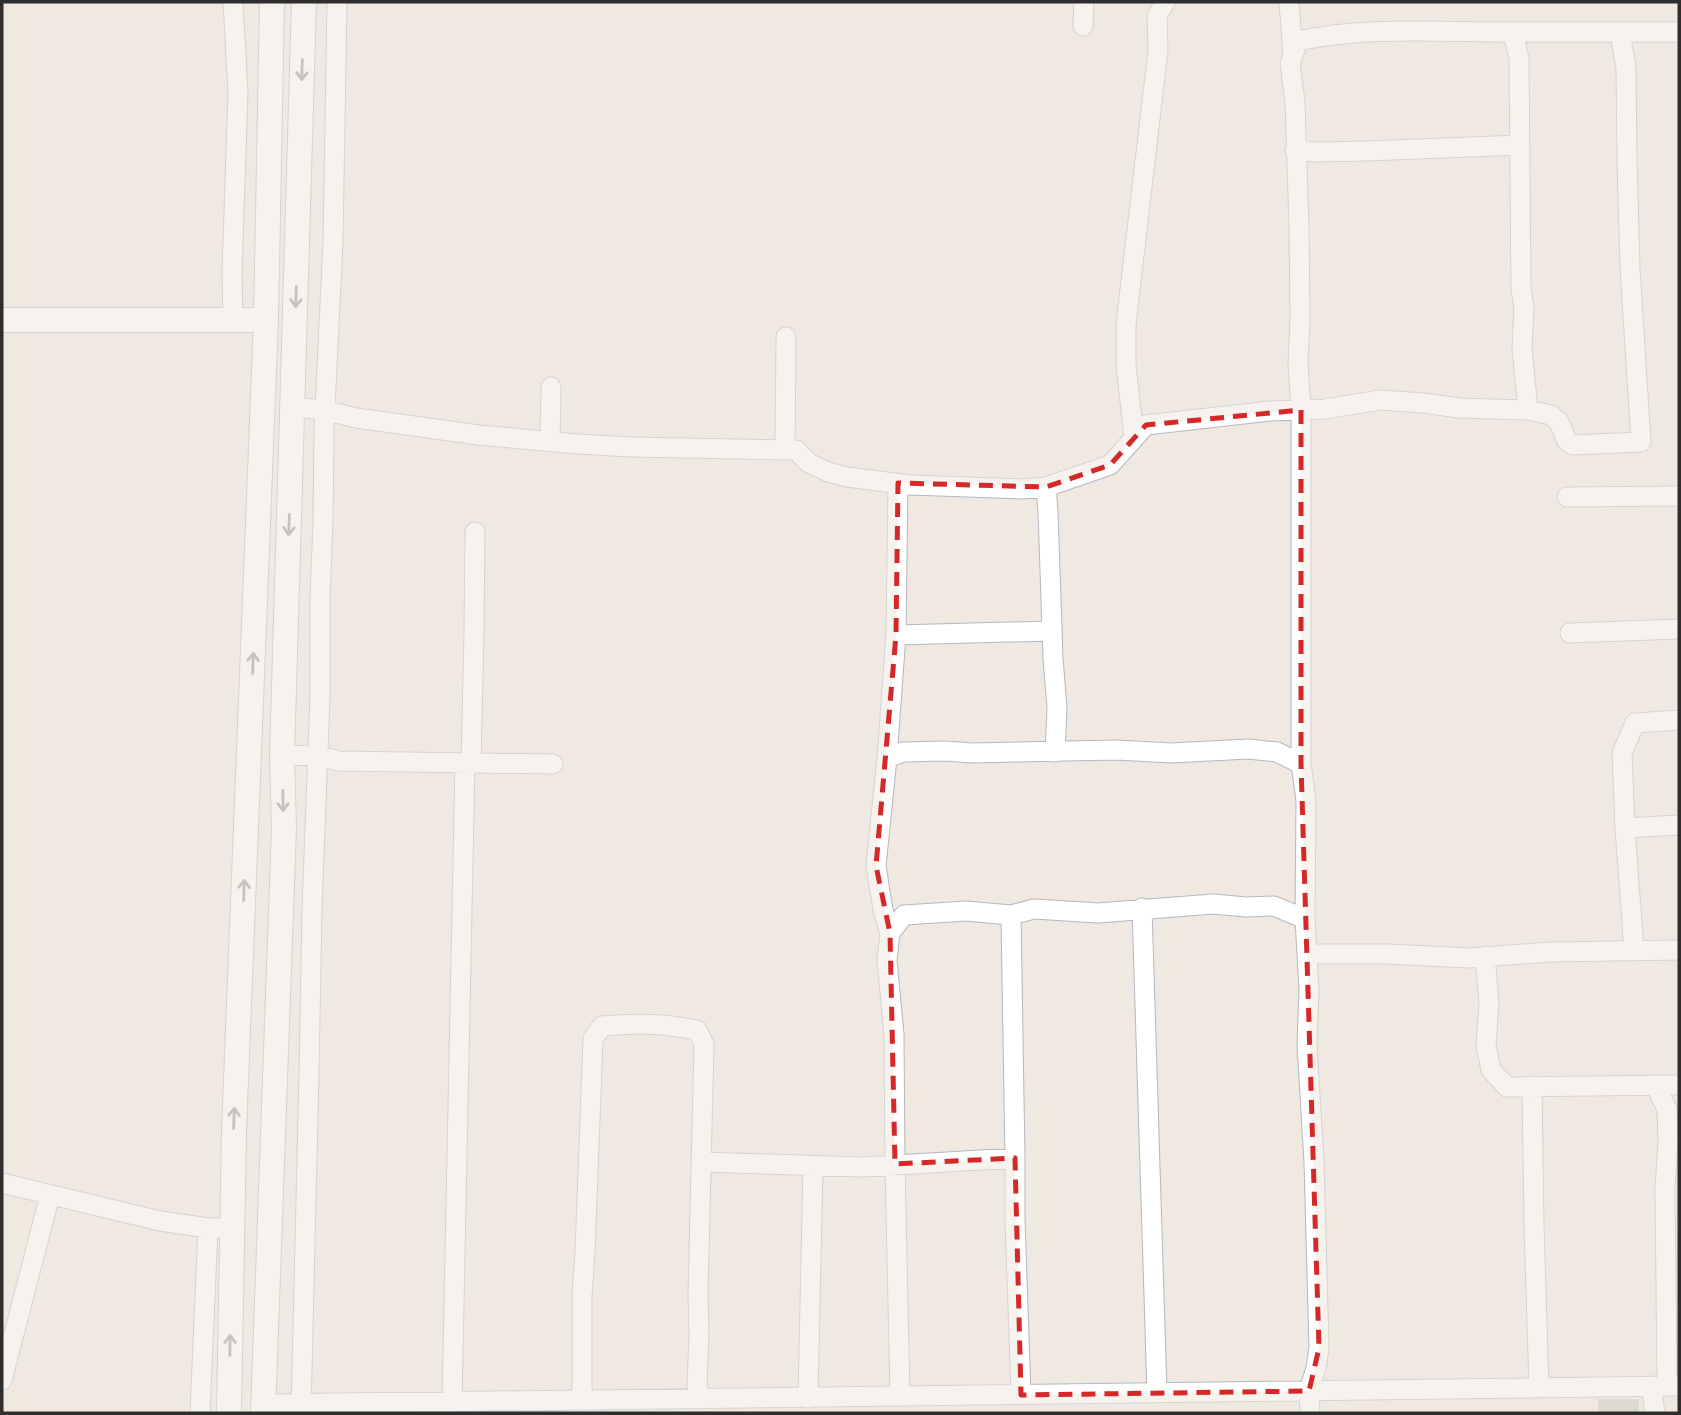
<svg xmlns="http://www.w3.org/2000/svg" width="1681" height="1415" viewBox="0 0 1681 1415" font-family="Poppins,sans-serif">
<style>
.building{fill:#cbc7bf;stroke:#cbc5ba;stroke-width:2}
.lines{fill:none;stroke-linecap:round;stroke-linejoin:round}
.minor-casing{stroke:#b4b7c1;stroke-width:21}
.tertiary-casing{stroke:#b4b7c1;stroke-width:26}
.minor{stroke:#fff;stroke-width:19}
.tertiary{stroke:#fff;stroke-width:24}
.oneway{stroke:#969696}
.marked{fill:none;stroke:#d62828;stroke-width:5;stroke-dasharray:14 9;stroke-linejoin:round}
</style>
<rect width="100%" height="100%" fill="#efe9e1"/>
<path class="building" d="M1599,1400H1638V1411H1599Z"/>
<g class="lines">
<g class="minor-casing">
<path id="minor" d="M233,2L238,92L232,272L233,320
M1289,2L1293,55
M1083,26L1084,2
M1513,32H1679
M1295,150L1316,152L1367,151L1520,145
M292,407L324,410L356,418L479,435L577,444L631,447L796,450L809,463L828,472L847,477L910,485L1022,489L1046,487L1110,465L1146,425L1270,411L1325,409L1380,400L1424,403L1459,408L1528,410L1551,415L1559,422L1567,441L1573,445L1641,442L1630,268L1627,160L1626,67L1620,33
M1134,437L1126,365V324L1153,93L1158,51L1157,16L1165,2
M550,441L551,387
M785,450L786,337
M1046,487L1048,512L1053,658L1057,708L1055,752
M1567,497L1679,496
M1570,633L1679,629
M896,635L898,483
M282,756L317,755L338,761L553,764
M887,758L896,635L1051,631
M471,763L474,633L475,532
M1301,764V410L1298,363L1300,318L1299,227L1295,102L1290,64L1298,41C1364,26 1444,32 1513,32L1519,59L1521,289L1524,308L1522,348L1528,410
M1625,828L1679,825
M1142,908L1157,1393
M1011,915L1015,1158
M890,933L883,910L876,866L887,758L903,752L945,751L972,753L1117,750L1171,753L1248,749L1277,752L1301,764L1306,800L1305,919
M1634,950L1625,828L1622,753L1635,723L1679,720
M1307,954H1388L1469,958L1551,952L1679,950
M1485,956L1489,1002L1486,1046L1491,1070L1507,1087L1679,1085
M1655,1085L1667,1109L1668,1143L1665,1188L1667,1386
M1532,1086L1534,1225L1539,1388
M702,1162L862,1167L1015,1158V1220L1021,1395
M2,1183L160,1221L208,1228H232
M2,1380L50,1195
M1651,1386L1655,1413
M900,1396L895,1164L894,1035L887,960L890,933L904,915L966,911L1011,915L1034,909L1098,913L1213,904L1246,907L1274,906L1305,919L1309,989L1307,1045L1314,1162L1319,1348L1316,1368L1309,1391L1310,1413
M808,1398L813,1166
M582,1401V1295L585,1253L593,1039L602,1026C634,1023 665,1023 697,1030L704,1044L698,1295L699,1335L697,1386L700,1399
M452,1402L465,763
M263,1404L1679,1386
M200,1413L208,1228
M301,1413L309,1073L312,909L320,696V598L323,521L324,430L333,242L337,2"/>
</g>
<g class="tertiary-casing">
<path id="tertiary" d="M2,320H266
M229,1413L234,1131L266,320L272,2
M263,1413L284,827L282,756L304,2"/>
</g>
<use href="#minor" class="minor"/>
<use href="#tertiary" class="tertiary"/>
</g>
<defs><path id="oneway-shaft" d="M-6 0H5M1.5-3L5.5 0L1.5 3" fill="none" stroke-width="1.6" stroke-linecap="round" stroke-linejoin="round" transform="scale(1.75)"/></defs>
<g class="oneway">
<use href="#oneway-shaft" transform="translate(302 70) rotate(92)"/>
<use href="#oneway-shaft" transform="translate(296 297) rotate(92)"/>
<use href="#oneway-shaft" transform="translate(289 525) rotate(92)"/>
<use href="#oneway-shaft" transform="translate(253 663) rotate(-88)"/>
<use href="#oneway-shaft" transform="translate(283 801) rotate(89)"/>
<use href="#oneway-shaft" transform="translate(244 890) rotate(-88)"/>
<use href="#oneway-shaft" transform="translate(234 1118) rotate(-88)"/>
<use href="#oneway-shaft" transform="translate(230 1345) rotate(-89)"/>
</g>
<path d="M0 0H1681V1415H0ZM1301,410V764L1319,1348L1309,1391L1021,1395L1015,1158L895,1164L890,933L876,866L896,635L898,483L1046,487L1110,465L1146,425Z" fill="#efe9e1" fill-opacity=".55" fill-rule="evenodd"/>
<path class="marked" d="M1301,410V764L1319,1348L1309,1391L1021,1395L1015,1158L895,1164L890,933L876,866L896,635L898,483L1046,487L1110,465L1146,425Z"/>
<rect width="1681" height="1415" fill="none" stroke="#2e2e2e" stroke-width="7"/>
</svg>
